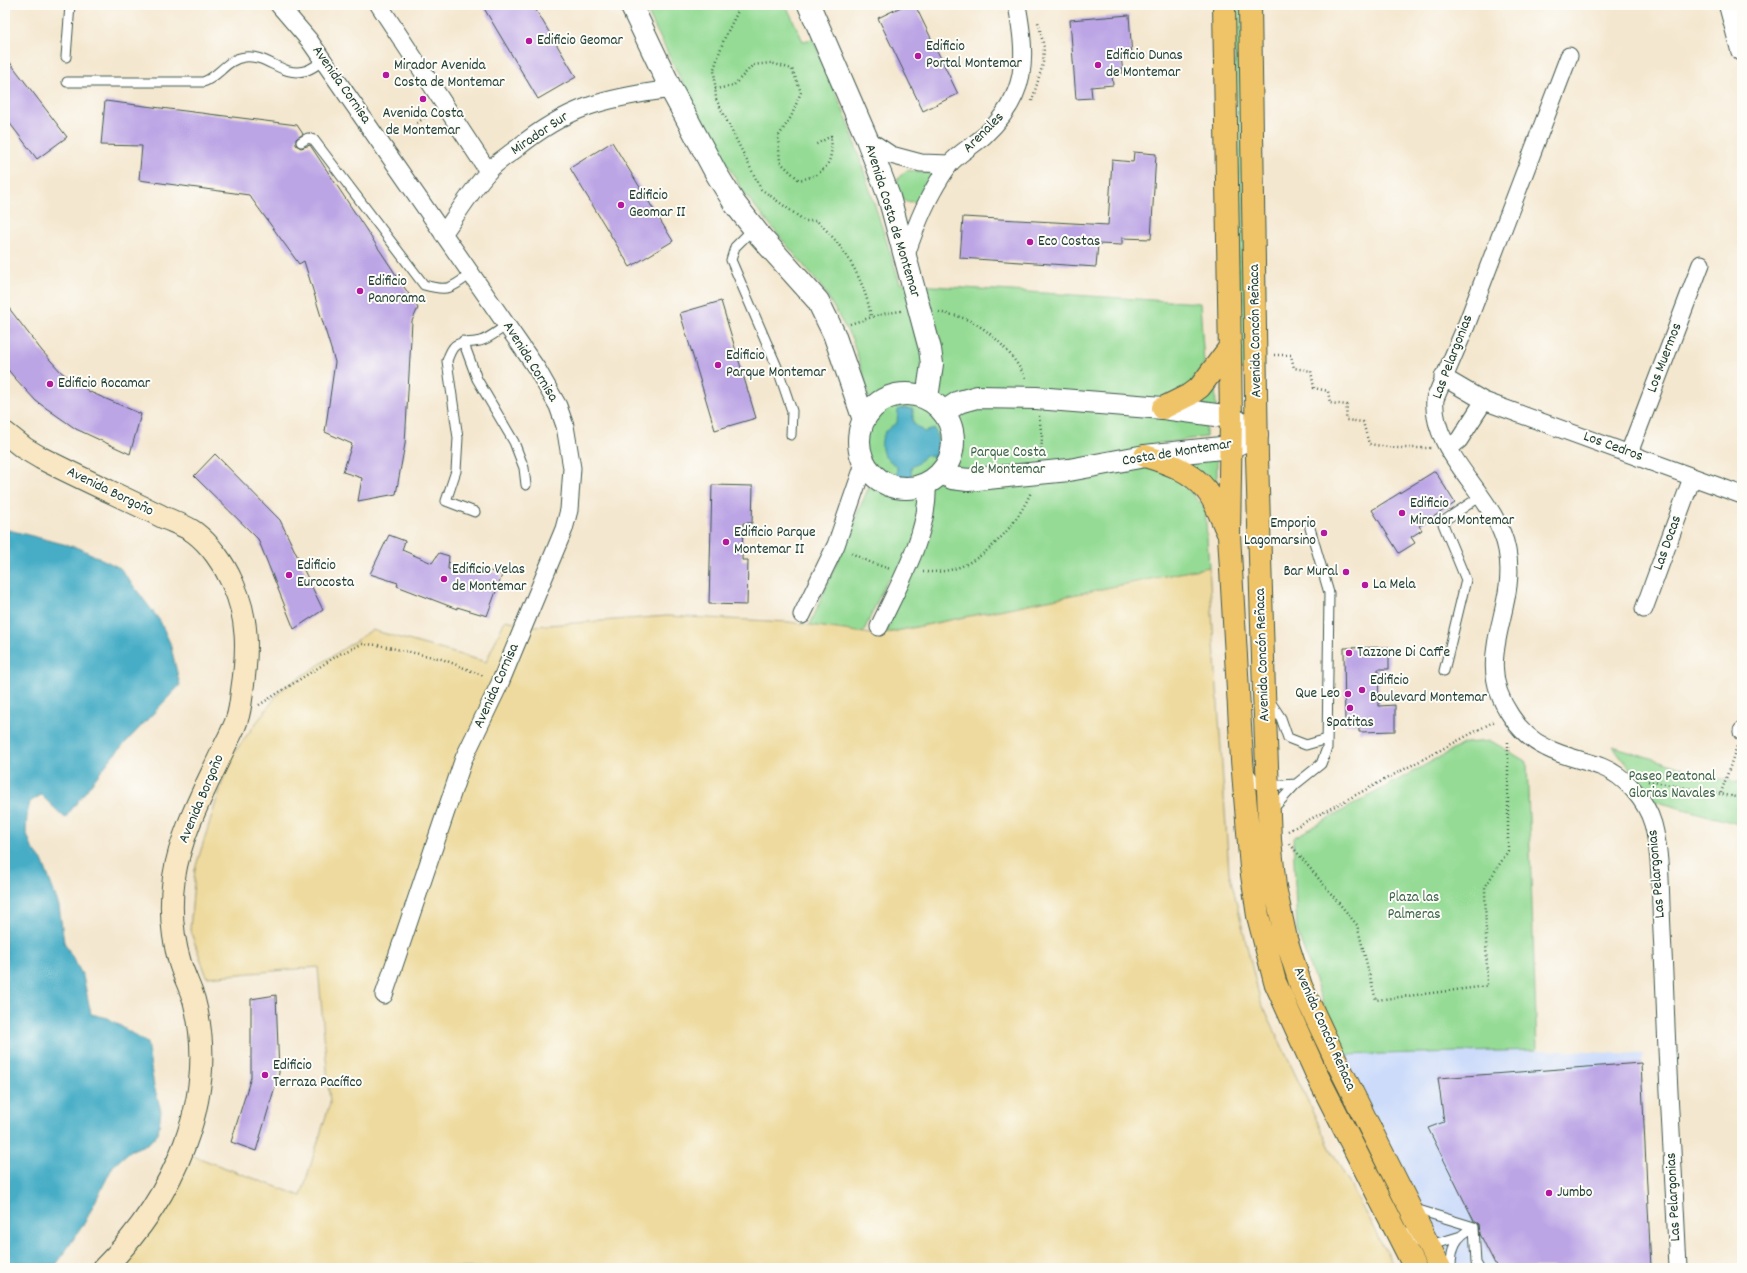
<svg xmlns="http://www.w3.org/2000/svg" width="1747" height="1273" viewBox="0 0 1747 1273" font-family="Dekko,sans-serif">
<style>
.built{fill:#ccdbfa}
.green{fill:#95db95;stroke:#5a8c64}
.sand{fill:#eeda9e;stroke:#868c69}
.water{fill:#46adc6;stroke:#32757d}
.building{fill:#bca5e5}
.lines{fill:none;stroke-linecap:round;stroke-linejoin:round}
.service-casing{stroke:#3f564b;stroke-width:11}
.minor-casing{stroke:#3f564b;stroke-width:19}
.tertiary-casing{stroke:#3f564b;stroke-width:24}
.secondary-casing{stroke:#3f564b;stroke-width:24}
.primary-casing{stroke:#3f564b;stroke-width:24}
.path{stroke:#3f564b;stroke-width:2.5;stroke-dasharray:1 3;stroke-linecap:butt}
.service{stroke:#fff;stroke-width:9}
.minor{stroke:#fff;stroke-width:17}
.tertiary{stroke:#fff;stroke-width:22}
.secondary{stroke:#f9e7c3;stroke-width:22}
.primary{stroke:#efc469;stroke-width:22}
.poi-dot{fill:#b5179e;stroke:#fdfcf7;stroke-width:1.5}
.labels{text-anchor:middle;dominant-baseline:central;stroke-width:4;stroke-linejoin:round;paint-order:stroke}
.poi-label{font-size:15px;fill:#1f3d34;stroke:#fdfcf7;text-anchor:start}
.street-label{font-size:15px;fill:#1f3d34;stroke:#fdfcf7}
.park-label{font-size:15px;fill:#3c644c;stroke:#fdfcf7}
</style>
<rect width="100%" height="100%" fill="#fdfcf7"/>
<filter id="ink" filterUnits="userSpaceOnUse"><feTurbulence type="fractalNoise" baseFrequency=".025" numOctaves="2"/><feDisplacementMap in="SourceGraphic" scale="8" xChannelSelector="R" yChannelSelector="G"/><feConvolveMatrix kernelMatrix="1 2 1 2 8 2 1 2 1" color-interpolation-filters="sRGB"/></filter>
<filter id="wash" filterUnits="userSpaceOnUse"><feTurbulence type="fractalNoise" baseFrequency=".012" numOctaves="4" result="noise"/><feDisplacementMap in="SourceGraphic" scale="16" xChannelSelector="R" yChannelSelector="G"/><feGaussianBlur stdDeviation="0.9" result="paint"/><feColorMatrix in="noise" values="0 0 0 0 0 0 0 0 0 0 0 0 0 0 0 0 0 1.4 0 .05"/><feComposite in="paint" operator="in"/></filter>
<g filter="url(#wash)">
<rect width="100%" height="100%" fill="#f4e7cf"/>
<path class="built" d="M1537,1050L1643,1054L1641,1063L1651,1268H1452L1342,1055Z"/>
<path class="green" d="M644,5H786L803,41L813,39L848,122L900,283L933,286L1200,303L1204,363L1168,417L1206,423V437L1147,445L1205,508L1209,567L886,633L905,579L887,580L863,633L810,625L870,484L864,440L872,419L865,380L852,339L823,289L743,192L690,98Z
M1234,5H1242L1247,369H1239Z
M907,170L936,174L920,201L906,202L897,191L898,178Z
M1215,378L1216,411L1183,408Z
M1217,455V493L1180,458Z
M1491,741L1527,762L1537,1050L1342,1055L1297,932L1293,838L1465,743Z
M1613,746L1710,777L1742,783V825L1654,801Z"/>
<path class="sand" d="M1209,567L1229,872L1260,1000L1329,1146L1395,1268H119L188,1154L301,1196L330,1103L318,967L207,977L190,930L195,869L230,758L281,690L372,630L486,662L505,620L535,626L667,616L789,622L878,635Z"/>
<path class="water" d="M902,408L913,409V423L924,432L935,429L938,443L936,458L925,455L917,464L911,467L912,480H896L897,467L884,456C878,441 883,430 897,423L898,410Z
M5,529L79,548L120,568L160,621L170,643L180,685L112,757L65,818L41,795L30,802L27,815L26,831L32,848L43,862L59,906L64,942L83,976L91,1014L108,1018L147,1043L154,1086L161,1111L158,1133L149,1143L130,1151L113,1166L85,1222L54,1268H5Z"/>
<g id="blocks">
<path class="building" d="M482,5H533L576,77L538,99Z
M905,5H915L958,94L923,111L878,18Z
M1129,15L1132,56H1121L1123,73L1112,74L1113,85L1091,87L1092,98L1076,99L1070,20Z
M5,56L67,137L37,159L5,117Z
M105,101L297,125L303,134L296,139V145L301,148L310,145L418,308L412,321L405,444L396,494L358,501L362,478L343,472L352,444L325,432L335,362L304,261L299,264L249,195L139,180L142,146L101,145Z
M612,142L673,241L630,267L570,168Z
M1134,152L1156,154L1151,239L1122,238V245L1098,244L1096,267L960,258L963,217L1108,225L1112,160L1133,162Z
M721,301L756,418L715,430L680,313Z
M5,303L42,351L61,372L90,392L141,414L130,454L76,429L36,401L14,377L5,366Z
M215,454L280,520L323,610L294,629L258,539L194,476Z
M1435,471L1455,503L1419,526L1422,530L1411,537L1415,543L1399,553L1372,510Z
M712,485L753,486L752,523H743L742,560H748L747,605L709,604Z
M389,535L405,541L402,550L432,563L439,553L449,556L448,569L474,575L478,567L502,575L487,616L457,607V609L397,586L398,583L370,574Z
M1389,647V669H1378L1379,706L1395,705V731L1359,732V724L1345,725L1344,648Z
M276,995L279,1073L256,1151L231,1142L251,1077V999Z
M1641,1063L1651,1268H1497L1480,1234L1479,1224L1474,1221L1428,1128L1444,1122L1438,1078Z"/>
</g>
</g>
<g filter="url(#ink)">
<use href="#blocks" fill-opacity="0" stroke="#3f564b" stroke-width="1"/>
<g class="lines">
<g class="service-casing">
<path id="service" d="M66,57L70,5
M67,82H203C219,77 226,59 245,57C266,54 283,77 304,71C311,70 317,64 323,61
M301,142L308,138L314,140L424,285C449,292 452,288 472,273
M754,228L735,247L731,260L777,367L792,411L791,435
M463,341L477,379L514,442L524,468L526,485
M475,512L446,501L456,471L458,438L447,361C455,336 461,346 480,341C489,339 499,330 507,325
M1444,671L1466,580L1443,524L1445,520L1481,496
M1269,700L1281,718L1288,738L1306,745L1327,739
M1248,770L1257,784L1267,786L1296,784
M1271,811L1296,784L1321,764L1327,748L1329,593L1310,528
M1412,1208L1474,1227
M1474,1227L1476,1263L1479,1268
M1406,1232C1420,1252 1441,1242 1461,1236
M1451,1268C1451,1247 1455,1237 1474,1227"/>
</g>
<g class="minor-casing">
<path id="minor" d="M279,5L309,40L537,369L558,406L565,426L572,468L569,510L564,529L500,683L464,758L384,995
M379,5L488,171
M1569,56L1466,326L1435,399C1430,453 1497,496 1507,550C1519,611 1470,657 1511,716C1520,730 1532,741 1547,748C1564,757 1584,760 1602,767C1625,776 1646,800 1653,824C1660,850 1660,879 1661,906C1662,937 1664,968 1665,999C1668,1089 1674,1178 1678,1268
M867,139L891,155L921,163L950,164
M443,234C458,213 471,191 488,172C495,163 507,156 516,149C568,106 606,98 671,89
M906,255C917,222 929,193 949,165C956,155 974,145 984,136C1028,95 1027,60 1017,5
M1443,377L1484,401L1742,495
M1449,448L1459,440L1484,401
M1629,453L1701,264
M1644,609L1692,478
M802,615L836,545L864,464
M879,627C899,584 930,532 927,484
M1742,732V731"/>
</g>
<g class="tertiary-casing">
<path id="tertiary" d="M631,5L671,89L716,173L735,204L760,236L818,301L834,334L864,420
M809,5L867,139L889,197L930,349L932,364L927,398
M1730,5L1742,50
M859 441a47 47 0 1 1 94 0a47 47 0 1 1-94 0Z
M944,412L959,402L977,397L1036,398L1163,408L1231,417L1257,435
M942,473L952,478L968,480L1069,470L1145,456L1231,447L1248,439"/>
</g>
<g class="secondary-casing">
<path id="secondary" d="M5,433L24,448L41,458C80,478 120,496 159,515C170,521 184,525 194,532C210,544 224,564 232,582C249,618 248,652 242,691C241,700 240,711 237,719C234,730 227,740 223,750C204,791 181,832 174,877C170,905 172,936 180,963C184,976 190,987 194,1000C220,1097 173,1199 104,1268"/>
</g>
<g class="primary-casing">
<path id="primary" d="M1224,5L1231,417L1229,535L1242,760L1251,868L1258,916L1275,982L1318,1077L1415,1268
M1250,5L1257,457L1264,692L1270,840L1275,887L1286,939L1301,986L1334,1056L1440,1268
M1163,408L1189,395L1200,387L1230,347
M1145,456C1168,463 1192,471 1207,491C1216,502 1221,519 1228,533"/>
</g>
<path class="path" d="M741,5L724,39L714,69L716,99L761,189L805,221H817C844,246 865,280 871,317
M715,89L733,86L753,65L771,63L792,69L801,92L791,117L778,137L780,162L799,180C826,175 834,162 831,136L815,145
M1032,101L1043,64L1044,47L1038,22
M417,123L431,113
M939,312C946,314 954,315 960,317C989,326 1013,354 1027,380
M850,324L882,314L901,311
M1274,355H1291L1294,368L1311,371L1314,388L1328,391L1330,403L1347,405L1346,420L1363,422L1369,444L1395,448H1431
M1039,416L1042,437L1041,455
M851,553L872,563L890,569
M923,572C930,572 937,572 944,571C982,566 1017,525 1031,492
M259,705L340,654L362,644L378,645L442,659L484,676
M1648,781L1742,798
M1721,793L1737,746
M1288,831L1495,721
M1290,844L1357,925L1376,1000L1487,986L1485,887L1508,851V739"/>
<use href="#service" class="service"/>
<use href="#minor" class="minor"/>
<use href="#tertiary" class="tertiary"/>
<use href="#secondary" class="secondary"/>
<use href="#primary" class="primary"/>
</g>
</g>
<g class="poi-dot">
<circle cx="529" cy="41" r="4"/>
<circle cx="918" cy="56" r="4"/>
<circle cx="1098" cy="65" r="4"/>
<circle cx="386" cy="75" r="4"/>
<circle cx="423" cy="99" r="4"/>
<circle cx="621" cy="205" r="4"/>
<circle cx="1030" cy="242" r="4"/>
<circle cx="360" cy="291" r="4"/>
<circle cx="718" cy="365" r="4"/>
<circle cx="50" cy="384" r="4"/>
<circle cx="1402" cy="513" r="4"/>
<circle cx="1324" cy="533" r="4"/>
<circle cx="726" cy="542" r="4"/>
<circle cx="1346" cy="572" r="4"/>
<circle cx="289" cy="575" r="4"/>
<circle cx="444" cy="579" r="4"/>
<circle cx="1365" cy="585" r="4"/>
<circle cx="1349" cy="653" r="4"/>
<circle cx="1362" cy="690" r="4"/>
<circle cx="1348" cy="694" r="4"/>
<circle cx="1350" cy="708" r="4"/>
<circle cx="265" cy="1075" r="4"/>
<circle cx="1549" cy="1193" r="4"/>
</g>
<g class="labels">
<g class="poi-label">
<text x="537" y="41">Edificio Geomar</text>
<text x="926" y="47">Edificio<tspan x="926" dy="17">Portal Montemar</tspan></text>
<text x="1106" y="56">Edificio Dunas<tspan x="1106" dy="17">de Montemar</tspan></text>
<text x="394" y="66">Mirador Avenida<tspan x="394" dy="17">Costa de Montemar</tspan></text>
<text x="423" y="114" text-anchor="middle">Avenida Costa<tspan x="423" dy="17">de Montemar</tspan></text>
<text x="629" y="196">Edificio<tspan x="629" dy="17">Geomar II</tspan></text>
<text x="1038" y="242">Eco Costas</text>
<text x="368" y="282">Edificio<tspan x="368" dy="17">Panorama</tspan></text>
<text x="726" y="356">Edificio<tspan x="726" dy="17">Parque Montemar</tspan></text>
<text x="58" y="384">Edificio Rocamar</text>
<text x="1410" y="504">Edificio<tspan x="1410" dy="17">Mirador Montemar</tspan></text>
<text x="1316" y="524" text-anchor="end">Emporio<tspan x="1316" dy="17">Lagomarsino</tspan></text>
<text x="734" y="533">Edificio Parque<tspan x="734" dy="17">Montemar II</tspan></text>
<text x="297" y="566">Edificio<tspan x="297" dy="17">Eurocosta</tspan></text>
<text x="452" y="570">Edificio Velas<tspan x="452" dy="17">de Montemar</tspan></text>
<text x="1338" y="572" text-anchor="end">Bar Mural</text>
<text x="1373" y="585">La Mela</text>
<text x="1357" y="653">Tazzone Di Caffe</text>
<text x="1370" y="681">Edificio<tspan x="1370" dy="17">Boulevard Montemar</tspan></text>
<text x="1340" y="694" text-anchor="end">Que Leo</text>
<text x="1350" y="723" text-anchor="middle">Spatitas</text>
<text x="273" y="1066">Edificio<tspan x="273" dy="17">Terraza Pacífico</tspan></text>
<text x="1557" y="1193">Jumbo</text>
</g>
<g class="street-label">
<text transform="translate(341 85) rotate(55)">Avenida Cornisa</text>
<text transform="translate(984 133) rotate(-45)">Arenales</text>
<text transform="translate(540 134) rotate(-34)">Mirador Sur</text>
<text transform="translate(892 221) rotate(73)">Avenida Costa de Montemar</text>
<text transform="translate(1256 331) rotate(-91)">Avenida Concón Reñaca</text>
<text transform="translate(1453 357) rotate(-69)">Las Pelargonias</text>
<text transform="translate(1665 358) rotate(-69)">Los Muermos</text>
<text transform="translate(530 362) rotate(58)">Avenida Cornisa</text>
<text transform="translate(1613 447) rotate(20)">Los Cedros</text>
<text transform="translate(1177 453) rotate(-9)">Costa de Montemar</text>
<text transform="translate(110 492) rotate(26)">Avenida Borgoño</text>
<text transform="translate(1668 543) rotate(-70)">Las Docas</text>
<text transform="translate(1263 655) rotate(-92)">Avenida Concón Reñaca</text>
<text transform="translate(497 686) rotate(-66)">Avenida Cornisa</text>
<text transform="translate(202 799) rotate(-67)">Avenida Borgoño</text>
<text transform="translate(1657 874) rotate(-95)">Las Pelargonias</text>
<text transform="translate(1324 1029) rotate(66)">Avenida Concón Reñaca</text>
<text transform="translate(1674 1197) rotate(-93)">Las Pelargonias</text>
</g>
<g class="park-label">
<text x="1008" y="453">Parque Costa<tspan x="1008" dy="17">de Montemar</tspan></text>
<text x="1672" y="777">Paseo Peatonal<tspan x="1672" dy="17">Glorias Navales</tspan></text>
<text x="1414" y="898">Plaza las<tspan x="1414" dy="17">Palmeras</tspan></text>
</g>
</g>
<rect width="1747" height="1273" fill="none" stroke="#fdfcf7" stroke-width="20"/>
</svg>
